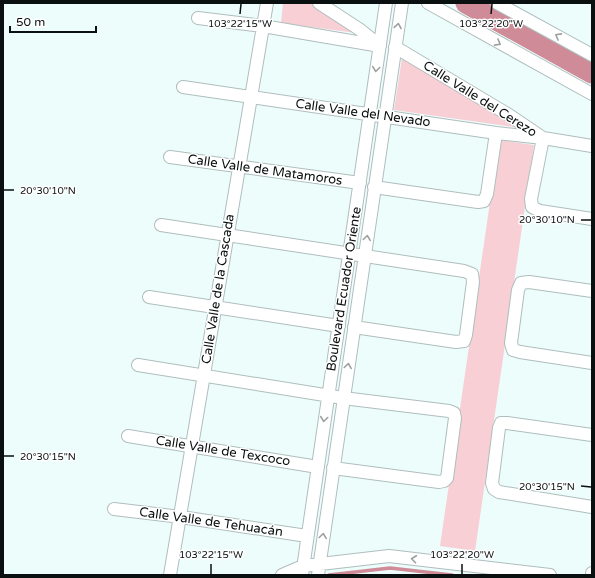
<svg xmlns="http://www.w3.org/2000/svg" width="595" height="578" viewBox="0 0 595 578" font-family="'Varela Round',sans-serif">
<style>
.green{fill:#f8cfd5}
.lines{fill:none;stroke-linecap:round;stroke-linejoin:round}
.stream{stroke:#cf8b97;stroke-width:3.5}
.river{stroke:#cf8b97;stroke-width:21}
.minor-casing{stroke:#afbebd;stroke-width:14}
.minor{stroke:#fff;stroke-width:12}
.oneway{stroke:#9d9f9f}
.ticks{fill:none;stroke:#0a0f0f;stroke-width:1.5}
.labels{text-anchor:middle;dominant-baseline:central;stroke-width:3;stroke-linejoin:round;paint-order:stroke}
.street-label{font-size:13px;fill:#0a0f0f;stroke:#fff}
.ticks-label{font-size:10px;text-anchor:middle;fill:#0a0f0f;stroke:#fff;stroke-width:3;stroke-linejoin:round;paint-order:stroke}
</style>
<rect width="100%" height="100%" fill="#edfdfc"/>
<path class="green" d="M283,3H311L356,33L281,23Z
M402,58L521,128L394,110Z
M499,140L534,145L475,551L440,546Z"/>
<g class="lines">
<path class="stream" d="M329,575L390,568L452,575"/>
<path class="river" d="M466,3L592,73"/>
<g class="minor-casing">
<path id="minor" d="M319,3L359,29L379,45
M428,3L592,94
M497,3L592,55
M198,18L263,26L380,46
M395,47L509,115L543,138L592,146
M183,87L496,133L543,138L531,199L532,207L540,211L592,219
M170,157L360,183
M374,187L478,202L484,201L487,194L496,133
M161,225L464,271L472,274L473,282L466,335L464,341L456,342L354,327
M592,291L529,282L521,283L518,290L511,343L513,350L520,352L592,363
M149,297L339,326
M138,365L343,398L449,411L454,413L455,418L447,478L444,481L439,482L333,468
M592,435L507,423H501L499,428L492,483L494,489L499,492L592,507
M128,436L318,467
M114,509L181,517L307,536
M170,575L267,3
M282,575L303,566L389,556L550,575
M302,575L386,3
M318,575L402,3
M592,575V573"/>
</g>
<use href="#minor" class="minor"/>
</g>
<defs><path id="oneway-chevron" d="M-2-3.5L2.5 0L-2 3.5" fill="none" stroke-width="1.6" stroke-linecap="round" stroke-linejoin="round"/></defs>
<g class="oneway">
<use href="#oneway-chevron" transform="translate(398 26) rotate(-81)"/>
<use href="#oneway-chevron" transform="translate(558 36) rotate(-151)"/>
<use href="#oneway-chevron" transform="translate(498 43) rotate(29)"/>
<use href="#oneway-chevron" transform="translate(376 69) rotate(98)"/>
<use href="#oneway-chevron" transform="translate(367 238) rotate(-82)"/>
<use href="#oneway-chevron" transform="translate(348 366) rotate(-82)"/>
<use href="#oneway-chevron" transform="translate(324 419) rotate(98)"/>
<use href="#oneway-chevron" transform="translate(323 536) rotate(-82)"/>
<use href="#oneway-chevron" transform="translate(414 559) rotate(-173)"/>
</g>
<path class="ticks" d="M240,14L241,4M491,14L492,4M4,190H14M581,220H591M4,456H14M581,486L591,487M211,574V564M462,574V564"/>
<g class="labels">
<g class="street-label">
<text transform="translate(480 99) rotate(32)">Calle Valle del Cerezo</text>
<text transform="translate(363 113) rotate(8)">Calle Valle del Nevado</text>
<text transform="translate(265 170) rotate(8)">Calle Valle de Matamoros</text>
<text transform="translate(218 289) rotate(-81)">Calle Valle de la Cascada</text>
<text transform="translate(344 289) rotate(-81)">Boulevard Ecuador Oriente</text>
<text transform="translate(223 451) rotate(9)">Calle Valle de Texcoco</text>
<text transform="translate(211 522) rotate(8)">Calle Valle de Tehuacán</text>
</g>
</g>
<g class="ticks-label">
<text x="240" y="27">103°22'15"W</text>
<text x="491" y="27">103°22'20"W</text>
<text x="48" y="194">20°30'10"N</text>
<text x="547" y="223">20°30'10"N</text>
<text x="48" y="460">20°30'15"N</text>
<text x="547" y="490">20°30'15"N</text>
<text x="211" y="558">103°22'15"W</text>
<text x="462" y="558">103°22'20"W</text>
</g>
<rect width="595" height="578" fill="none" stroke="#0a0f0f" stroke-width="8"/>
<path d="M10 26v6h86v-6" fill="none" stroke="#0a0f0f" stroke-width="2"/>
<text x="16" y="26" font-size="12" fill="#0a0f0f" stroke="#ffffff" stroke-width="3" paint-order="stroke">50 m</text>
</svg>
